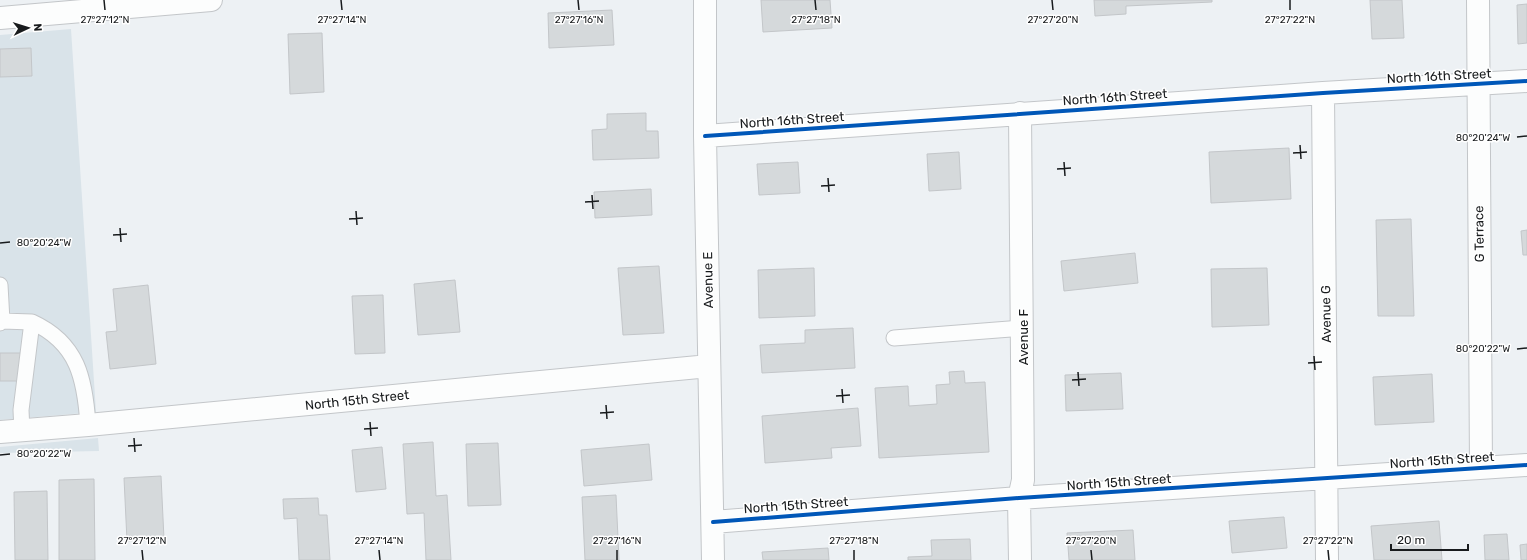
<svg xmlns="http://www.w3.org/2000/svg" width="1527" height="560" viewBox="0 0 1527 560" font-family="Rubik,sans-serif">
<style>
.built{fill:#d9e3e9}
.building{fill:#d5d9db;stroke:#c3c6c9}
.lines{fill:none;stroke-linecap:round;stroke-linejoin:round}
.service-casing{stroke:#c3c6c9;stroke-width:17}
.minor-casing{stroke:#c3c6c9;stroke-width:24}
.service{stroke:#fcfdfd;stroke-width:15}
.minor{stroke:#fcfdfd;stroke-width:22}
.cycleway-casing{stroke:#fff;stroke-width:6}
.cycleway{stroke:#0057b8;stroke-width:4}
.ticks{fill:none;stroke:#181b1d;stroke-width:1.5}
.labels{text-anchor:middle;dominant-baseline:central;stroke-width:3;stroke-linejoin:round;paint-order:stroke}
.street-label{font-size:13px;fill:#181b1d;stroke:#fff}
.ticks-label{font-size:10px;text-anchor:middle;fill:#181b1d;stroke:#fff;stroke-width:3;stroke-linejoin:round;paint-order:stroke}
</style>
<rect width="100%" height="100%" fill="#edf1f4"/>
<path class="built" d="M71,29L96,412L0,420V35Z
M98,438L99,451L0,453V447Z"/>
<path class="building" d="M761,0H830L832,28L763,32Z
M1094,0H1212V2L1126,6V14L1095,16Z
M1370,0H1402L1404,38L1372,39Z
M1527,4V43L1518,44L1517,5Z
M612,10L614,45L549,48L548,13Z
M322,33L324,92L290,94L288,34Z
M31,48L32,76L0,77V49Z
M646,113V131H658L659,158L593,160L592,130L607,129V114Z
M1289,148L1291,199L1211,203L1209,152Z
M959,152L961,189L929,191L927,154Z
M798,162L800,193L759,195L757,164Z
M651,189L652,215L595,218L594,192Z
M1411,219L1414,316H1378L1376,220Z
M1527,230V255H1523L1521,231Z
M1135,253L1138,283L1064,291L1061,261Z
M659,266L664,333L623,335L618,268Z
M814,268L815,316L759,318L758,270Z
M1267,268L1269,325L1212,327L1211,269Z
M455,280L460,332L418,335L414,284Z
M148,285L156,364L110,369L106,332L117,331L113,289Z
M383,295L385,353L355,354L352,296Z
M853,328L855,368L762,373L760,345L805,343V330Z
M0,353H22V381H0Z
M964,371L965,383L985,382L989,452L879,458L875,388L908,386L909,406L937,404L936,385L950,384L949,372Z
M1121,373L1123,409L1066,411L1065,375Z
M1432,374L1434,422L1375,425L1373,377Z
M858,408L861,446L831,448L832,458L765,463L762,416Z
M433,442L436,496L447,495L451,560H426L424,513L407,514L403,444Z
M498,443L501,505L468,506L466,444Z
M649,444L652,480L584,486L581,450Z
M382,447L386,489L356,492L352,450Z
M161,476L164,539L127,541L124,478Z
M94,479L95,560H59V480Z
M47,491L48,560H15L14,492Z
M616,495L619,560H585L582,497Z
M318,498L319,515H327L330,560H299L297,518L284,519L283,499Z
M1284,517L1287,548L1232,553L1229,521Z
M1439,521L1442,560H1374L1371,526Z
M1133,530L1135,560H1069L1067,533Z
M1507,534L1509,560H1485L1484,535Z
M970,539L971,560H908V557L932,556L931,540Z
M1527,544V560H1521L1520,545Z
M828,548L829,560H763L762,552Z"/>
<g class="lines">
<g class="service-casing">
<path id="service" d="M0,285L2,321
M32,322C78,343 85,379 88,425
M0,323L2,321L32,322L21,410L22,431
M894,338L1023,328"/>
</g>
<g class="minor-casing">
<path id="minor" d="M705,0V136L713,560
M1478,0L1481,468
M0,18L211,0
M1323,93L1327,560
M705,136L1323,93L1527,81
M0,432L88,425L709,366
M713,522L1019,498L1527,465
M1020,560L1019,498L1023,480L1020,113"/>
</g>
<use href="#service" class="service"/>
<use href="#minor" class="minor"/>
<g class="cycleway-casing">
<path id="cycleway" d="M705,136L1323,93L1527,81
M713,522L1019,498L1527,465"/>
</g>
<use href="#cycleway" class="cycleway"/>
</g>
<path class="ticks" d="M104,0L105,10M341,0L342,10M578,0L579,10M815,0L816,10M1052,0L1053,10M1290,0V10M1517,137L1527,136M1300,145L1301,159M1293,153L1307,152M1064,162L1065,176M1057,169L1071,168M828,178L829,192M821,186L835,185M592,195L593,209M585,202L599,201M356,211L357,225M349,219L363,218M120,228L121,242M113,235L127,234M0,243L10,242M1517,349L1527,348M1314,356L1315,370M1308,363L1322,362M1078,372L1079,386M1072,380L1086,379M842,389L843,403M836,396L850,395M606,405L607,419M600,413L614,412M370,422L371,436M364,429L378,428M134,438L135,452M128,446L142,445M0,455L10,454M142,550L143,560M379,550L380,560M617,550V560M854,550V560M1091,550L1092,560M1328,550L1329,560"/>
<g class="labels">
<g class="street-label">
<text transform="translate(1439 76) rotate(-3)">North 16th Street</text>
<text transform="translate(1115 97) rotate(-4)">North 16th Street</text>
<text transform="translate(792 120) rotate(-4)">North 16th Street</text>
<text transform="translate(1479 234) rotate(-91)">G Terrace</text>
<text transform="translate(708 280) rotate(-91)">Avenue E</text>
<text transform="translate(1326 314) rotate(-91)">Avenue G</text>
<text transform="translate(1023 337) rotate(-90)">Avenue F</text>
<text transform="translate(357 400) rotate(-6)">North 15th Street</text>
<text transform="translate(1442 460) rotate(-4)">North 15th Street</text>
<text transform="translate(1119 482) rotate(-4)">North 15th Street</text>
<text transform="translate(796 505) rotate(-4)">North 15th Street</text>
</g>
</g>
<g class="ticks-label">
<text x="105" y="23">27°27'12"N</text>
<text x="342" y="23">27°27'14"N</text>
<text x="579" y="23">27°27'16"N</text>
<text x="816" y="23">27°27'18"N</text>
<text x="1053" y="23">27°27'20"N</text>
<text x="1290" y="23">27°27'22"N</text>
<text x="1483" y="141">80°20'24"W</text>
<text x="44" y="246">80°20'24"W</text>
<text x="1483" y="352">80°20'22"W</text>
<text x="44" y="457">80°20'22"W</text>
<text x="142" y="544">27°27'12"N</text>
<text x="379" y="544">27°27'14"N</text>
<text x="617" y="544">27°27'16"N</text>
<text x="854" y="544">27°27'18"N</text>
<text x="1091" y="544">27°27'20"N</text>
<text x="1328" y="544">27°27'22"N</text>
</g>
<g transform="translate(28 28) rotate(86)" stroke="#ffffff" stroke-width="3" paint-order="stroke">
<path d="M0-3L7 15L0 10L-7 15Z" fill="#181b1d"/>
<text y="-6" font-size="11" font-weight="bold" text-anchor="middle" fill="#181b1d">N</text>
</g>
<path d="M1391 544v6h77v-6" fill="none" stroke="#181b1d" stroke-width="2"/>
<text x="1397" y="544" font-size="12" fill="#181b1d" stroke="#ffffff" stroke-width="3" paint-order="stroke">20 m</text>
</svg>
